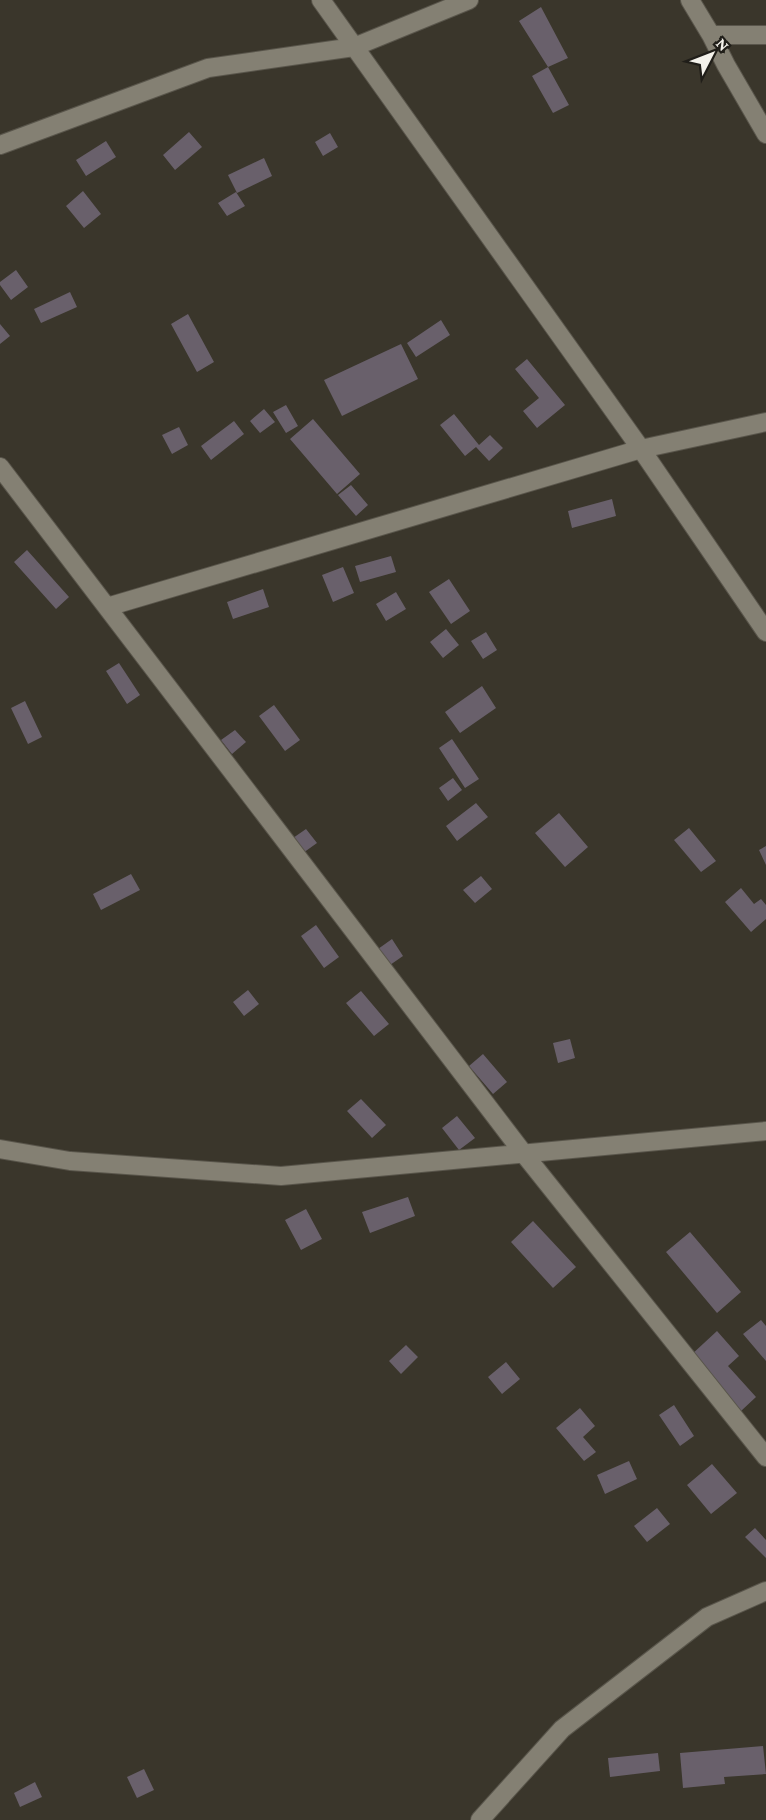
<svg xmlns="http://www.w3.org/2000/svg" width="766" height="1820" viewBox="0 0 766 1820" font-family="'Crimson Pro',serif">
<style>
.building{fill:#69606b}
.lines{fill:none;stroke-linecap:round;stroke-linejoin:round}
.minor-casing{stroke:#59554b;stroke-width:20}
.minor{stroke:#848073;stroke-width:18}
</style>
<rect width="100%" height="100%" fill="#3a362b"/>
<path class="building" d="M541,7L568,58L548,67L569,105L553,113L532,76L548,67L519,21Z
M189,132L202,147L175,170L163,155Z
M330,133L338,147L323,156L315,142Z
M106,141L116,157L86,176L76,160Z
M264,158L272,176L237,193L228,175Z
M83,191L101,214L84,228L66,206Z
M236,192L245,206L227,216L218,203Z
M16,270L28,287L11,300L0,285V282Z
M70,292L77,307L41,323L34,309Z
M188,314L214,362L197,372L171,324Z
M441,320L450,335L416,357L407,343Z
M0,324L10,336L0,344Z
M401,344L418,379L342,416L324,380Z
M527,359L565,405L537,428L523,411L539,398L515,369Z
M286,405L298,426L286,433L273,412Z
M264,409L275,422L260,433L250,421Z
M454,414L479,445L490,435L503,448L489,461L476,447L465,456L440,425Z
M313,419L360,474L337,494L290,439Z
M234,421L244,434L211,460L201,446Z
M179,427L188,445L172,454L162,435Z
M351,485L368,505L356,516L338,495Z
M612,499L616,516L572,528L568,511Z
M27,550L69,597L56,609L14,562Z
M391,556L396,572L360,582L355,566Z
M343,567L354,593L333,602L322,575Z
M449,579L470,611L451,624L429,592Z
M263,589L269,607L233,619L227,602Z
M396,592L406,609L386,621L376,604Z
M446,629L459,645L443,658L430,642Z
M486,632L497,650L483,659L471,641Z
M119,663L140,695L127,704L106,671Z
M482,686L496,708L460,733L445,712Z
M25,701L42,737L28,744L11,708Z
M274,705L300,740L285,751L259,716Z
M235,730L246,742L232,754L221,740Z
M452,739L479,779L465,788L439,748Z
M453,778L462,790L448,801L439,788Z
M476,803L488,817L457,841L446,826Z
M559,813L588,847L565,867L535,833Z
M689,828L716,861L701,872L674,840Z
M306,829L317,843L303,853L293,838Z
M766,846V865L759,850Z
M131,874L140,890L101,910L93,894Z
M481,876L492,889L475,903L463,890Z
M741,888L754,904L761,899L766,905V919L751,932L725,902Z
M316,925L339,957L324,968L301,936Z
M392,939L403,956L390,965L378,949Z
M248,990L259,1004L244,1016L233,1002Z
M361,991L389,1024L374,1036L346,1003Z
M570,1039L575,1058L558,1063L553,1043Z
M483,1054L507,1082L493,1094L469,1066Z
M361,1099L386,1125L372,1138L347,1111Z
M457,1116L475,1138L459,1150L442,1128Z
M408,1197L415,1216L370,1233L362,1212Z
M306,1209L322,1239L301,1250L285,1220Z
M533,1221L576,1267L553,1288L511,1242Z
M690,1232L741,1292L717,1313L666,1252Z
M761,1320L766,1326V1361L743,1334Z
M717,1331L739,1356L728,1366L756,1397L741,1411L690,1356Z
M406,1345L418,1357L401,1374L389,1361Z
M506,1362L520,1379L502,1394L488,1377Z
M674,1405L694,1436L680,1446L659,1415Z
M580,1408L595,1426L583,1437L596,1452L584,1461L556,1428Z
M629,1461L637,1479L605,1494L597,1475Z
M712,1464L737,1493L711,1514L687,1485Z
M657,1508L670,1524L647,1542L634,1526Z
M755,1528L766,1540V1558L745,1537Z
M763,1746L766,1774L724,1777L725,1784L683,1788L680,1753Z
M658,1753L660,1771L610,1777L608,1758Z
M144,1769L154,1790L137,1798L127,1777Z
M35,1782L42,1797L20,1807L14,1793Z"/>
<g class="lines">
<g class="minor-casing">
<path id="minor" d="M321,0L641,449L766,632
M690,0L711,35L726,65L766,134
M711,35H766
M0,145L208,68L354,47L469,0
M0,467L524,1154L766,1457
M107,607L641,449L766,422
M0,1149L70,1161L281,1176L766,1131
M480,1820L562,1729L707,1617L766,1591"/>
</g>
<use href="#minor" class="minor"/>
</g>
<g transform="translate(712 54) rotate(48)" stroke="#201e19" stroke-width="4.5" paint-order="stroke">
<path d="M0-4.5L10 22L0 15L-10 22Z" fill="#f4f2eb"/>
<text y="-9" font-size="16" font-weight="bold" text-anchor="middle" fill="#f4f2eb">N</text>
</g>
</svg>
